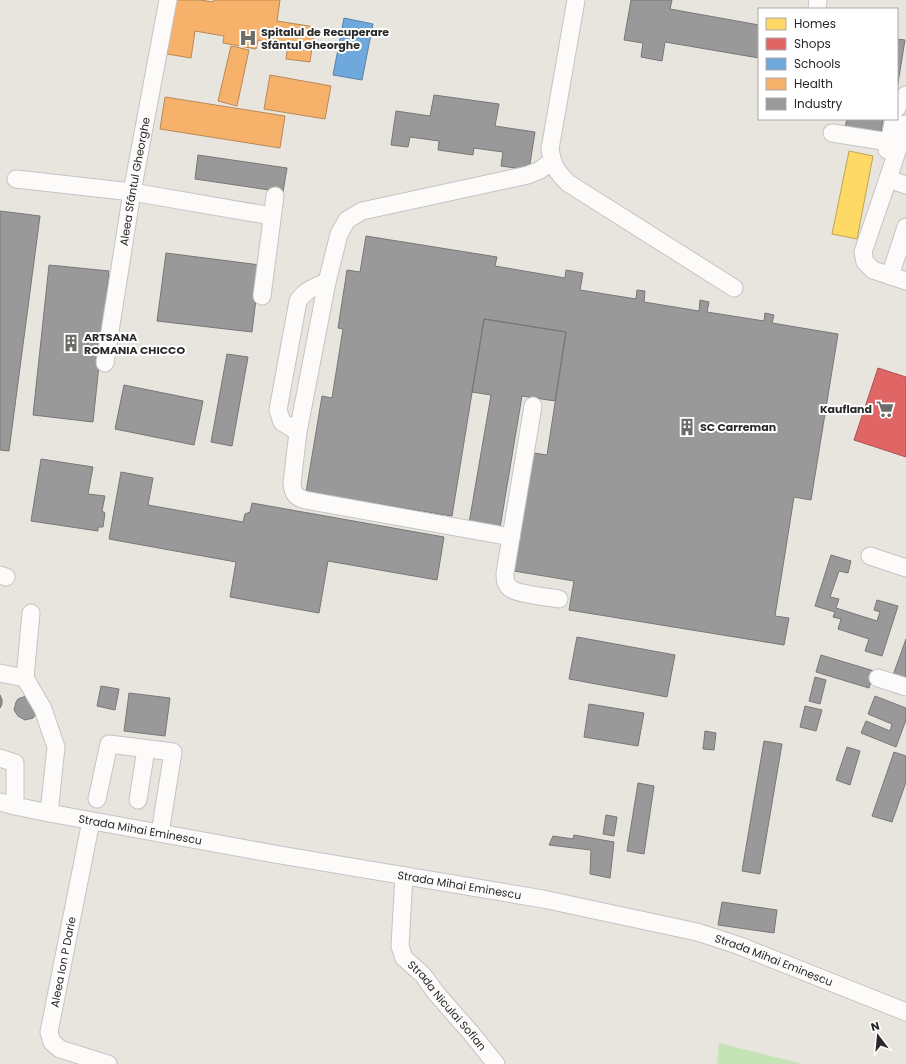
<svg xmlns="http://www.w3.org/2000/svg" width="906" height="1064" viewBox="0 0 906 1064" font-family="Poppins,sans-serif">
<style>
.green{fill:#c5e3b7}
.homes{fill:#ffd966;stroke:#bfa454}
.shops{fill:#e06666;stroke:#a95454}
.schools{fill:#6fa8dc;stroke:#5a82a6}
.health{fill:#f6b26b;stroke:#b88957}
.industry{fill:#999;stroke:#777}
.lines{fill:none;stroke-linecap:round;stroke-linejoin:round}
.minor-casing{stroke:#c5c4c4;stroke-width:19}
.minor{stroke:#fcfbfa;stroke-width:17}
.labels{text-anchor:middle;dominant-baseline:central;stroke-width:4;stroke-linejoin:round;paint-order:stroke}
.poi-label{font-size:11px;font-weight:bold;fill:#292929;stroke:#fff;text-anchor:start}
.street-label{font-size:11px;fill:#292929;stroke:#fff}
</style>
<rect width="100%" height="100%" fill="#e8e5de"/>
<path class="green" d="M719,1043L803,1064H717Z"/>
<path class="homes" d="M849,151L873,156L857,239L832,234Z"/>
<path class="shops" d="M878,368L906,377V457L854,440Z"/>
<path class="schools" d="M344,18L373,24L362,80L333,75Z"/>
<path class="health" d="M176,0H200L213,2L214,0H280L277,21L315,27L310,62L286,59L288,45L258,40L256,49L223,43L224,36L195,31L191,58L167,54Z
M231,46L249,50L237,106L218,101Z
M270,75L331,86L325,119L264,109Z
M165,97L285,116L280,148L160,129Z"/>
<path class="industry" d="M631,0H672L670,9L759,25V58L665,42L662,61L641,57L643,43L624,40Z
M897,39L905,40L897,89Z
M434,95L499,104L495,126L535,132L529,170L501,166L503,152L474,148L473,155L438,150L439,141L410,137L408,147L391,145L396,111L430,116Z
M847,119H883L881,134L845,127Z
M198,155L287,168L283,192L195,179Z
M0,211L40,216L9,451L0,450Z
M366,236L497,257L495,266L565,278L566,270L583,273L580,290L636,299L637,290L645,291L644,302L699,311L700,300L709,302L707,312L764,321L765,313L774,315L772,323L838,334L811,500L794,497L775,616L789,618L784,645L569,610L574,581L514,571L534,453L547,455L566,332L484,319L452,516L306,492L322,396L332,398L343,329L338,328L347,270L360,272Z
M166,253L260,265L252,332L157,321Z
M49,265L109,271L93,422L33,415Z
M484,319L566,332L555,401L522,396L499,534L468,529L491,395L472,392Z
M227,354L248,357L232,446L211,442Z
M124,385L203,401L194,445L115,429Z
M41,459L93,467L88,494L105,496L102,511L105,513L103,527H98V531L31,521Z
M121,472L153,478L148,505L243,522L245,514L250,512L252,503L444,537L437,580L328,561L319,613L230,597L236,562L109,539Z
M831,555L851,561L848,573L839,571L830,597L839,599L836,608L877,621L880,612L874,610L877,600L898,606L882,656L865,651L869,639L838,629L841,619L833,617L835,612L815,606Z
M577,637L675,655L667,697L569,679Z
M906,639V683L892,678Z
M821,655L874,671L869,688L816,672Z
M815,677L826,680L820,704L809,701Z
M101,686L119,689L115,710L97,706Z
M129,693L170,698L165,736L124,731Z
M0,695L2,700V704L0,708Z
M26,696H30L38,712L33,718L25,720L18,716L14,710L16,702L18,699Z
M875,696L906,708V720L896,747L861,733L866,721L890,731L892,724L868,714Z
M589,704L644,713L638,746L584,737Z
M805,706L822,710L816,731L800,727Z
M705,731L716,733L714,750L703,749Z
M764,741L782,744L760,874L742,871Z
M847,747L860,751L850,785L836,780Z
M894,752L906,756V782L892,822L872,816Z
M638,783L654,786L644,854L627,851Z
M606,815L617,817L614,836L603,834Z
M574,835L614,842L610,878L590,874L591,850L549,845L553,836L573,839Z
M722,902L777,910L774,933L718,925Z"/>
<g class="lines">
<g class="minor-casing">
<g id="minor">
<path d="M576,0L550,149C553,166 556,171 568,183L734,288"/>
<path d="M817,9L818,0"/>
<path d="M897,108L899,101L906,95"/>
<path d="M906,124L888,179L863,252L865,262L873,270L906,281"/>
<path d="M832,133L889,142"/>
<path d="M887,150L894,119"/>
<path d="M16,179L132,192L272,216"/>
<path d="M888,179L906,185"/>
<path d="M890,276L906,227"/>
<path d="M262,296L275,196"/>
<path id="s1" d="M105,363L132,192L168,0"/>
<path d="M533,406L505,573C505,579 505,584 510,588C516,594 548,597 559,599"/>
<path d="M298,432L282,422L278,410L298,301C305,290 315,287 327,282"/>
<path d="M511,537L305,500C295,497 293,493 292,483L298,432L327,282L339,234L347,220L362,211L528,175L540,170L552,161"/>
<path d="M870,556L906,568"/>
<path d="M0,575L6,577"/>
<path d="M31,613L25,678L43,709L56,747L49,813"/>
<path d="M0,673L25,678"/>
<path d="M878,678L906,687"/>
<path d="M0,758L15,763V806"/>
<path d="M97,799L109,744L173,752L160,833"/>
<path d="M138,800L146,749"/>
<path id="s2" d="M0,802L15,806L49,813L280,855L543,899L697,932L716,938L740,946L906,1012"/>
<path d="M91,821L49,1032L52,1042L60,1049L108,1064"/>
<path id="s3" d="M404,876L400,946L404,958L423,975L436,993L471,1033L496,1064"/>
</g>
</g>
<use href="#minor" class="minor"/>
</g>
<defs>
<g id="hospital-bare" transform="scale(1.38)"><path d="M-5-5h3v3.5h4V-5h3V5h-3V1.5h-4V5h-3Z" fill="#6c6b68" stroke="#fff" stroke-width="2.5" paint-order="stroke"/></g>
<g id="building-bare" transform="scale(1.38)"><path d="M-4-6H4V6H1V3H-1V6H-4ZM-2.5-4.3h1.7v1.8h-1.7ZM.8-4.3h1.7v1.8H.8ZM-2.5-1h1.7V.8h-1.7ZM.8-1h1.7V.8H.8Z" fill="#6c6b68" stroke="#fff" stroke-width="2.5" paint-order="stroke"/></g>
<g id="supermarket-bare" transform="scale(1.38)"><path d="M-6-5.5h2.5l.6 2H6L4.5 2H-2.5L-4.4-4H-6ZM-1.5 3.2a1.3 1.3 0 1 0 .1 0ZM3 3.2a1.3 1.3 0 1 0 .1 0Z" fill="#6c6b68" stroke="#fff" stroke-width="2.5" paint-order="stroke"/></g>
</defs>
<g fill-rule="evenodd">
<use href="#hospital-bare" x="248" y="38"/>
<use href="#building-bare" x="71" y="343"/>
<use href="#supermarket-bare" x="885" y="409"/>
<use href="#building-bare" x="687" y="427"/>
</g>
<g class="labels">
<g class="poi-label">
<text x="261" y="32">Spitalul de Recuperare<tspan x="261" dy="13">Sfântul Gheorghe</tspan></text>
<text x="84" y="337">ARTSANA<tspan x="84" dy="13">ROMANIA CHICCO</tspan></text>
<text x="872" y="409" text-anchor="end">Kaufland</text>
<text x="700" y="427">SC Carreman</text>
</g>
<g class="street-label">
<text stroke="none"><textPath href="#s1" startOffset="184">Aleea Sfântul Gheorghe</textPath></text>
<text stroke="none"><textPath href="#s2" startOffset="143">Strada Mihai Eminescu</textPath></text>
<text stroke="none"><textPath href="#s2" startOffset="467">Strada Mihai Eminescu</textPath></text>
<text stroke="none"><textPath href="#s2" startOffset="791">Strada Mihai Eminescu</textPath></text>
<text transform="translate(63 962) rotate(-79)">Aleea Ion P Darie</text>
<text stroke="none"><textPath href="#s3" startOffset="147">Strada Niculai Sofian</textPath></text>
</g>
</g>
<rect x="758" y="8" width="140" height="112" fill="#ffffff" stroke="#a9a9a9"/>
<rect x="766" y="18" width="20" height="12" fill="#ffd966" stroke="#a9a9a9"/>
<text x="794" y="28" font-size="12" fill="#292929">Homes</text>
<rect x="766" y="38" width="20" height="12" fill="#e06666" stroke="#a9a9a9"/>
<text x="794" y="48" font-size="12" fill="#292929">Shops</text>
<rect x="766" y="58" width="20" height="12" fill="#6fa8dc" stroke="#a9a9a9"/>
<text x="794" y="68" font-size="12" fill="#292929">Schools</text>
<rect x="766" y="78" width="20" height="12" fill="#f6b26b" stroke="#a9a9a9"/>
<text x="794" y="88" font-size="12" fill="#292929">Health</text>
<rect x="766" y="98" width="20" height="12" fill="#999999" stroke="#a9a9a9"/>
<text x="794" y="108" font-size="12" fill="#292929">Industry</text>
<g transform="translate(878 1036) rotate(344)" stroke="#ffffff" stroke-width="3" paint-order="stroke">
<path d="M0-3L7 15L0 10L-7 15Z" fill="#292929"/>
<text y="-6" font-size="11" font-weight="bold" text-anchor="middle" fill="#292929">N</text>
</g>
</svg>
